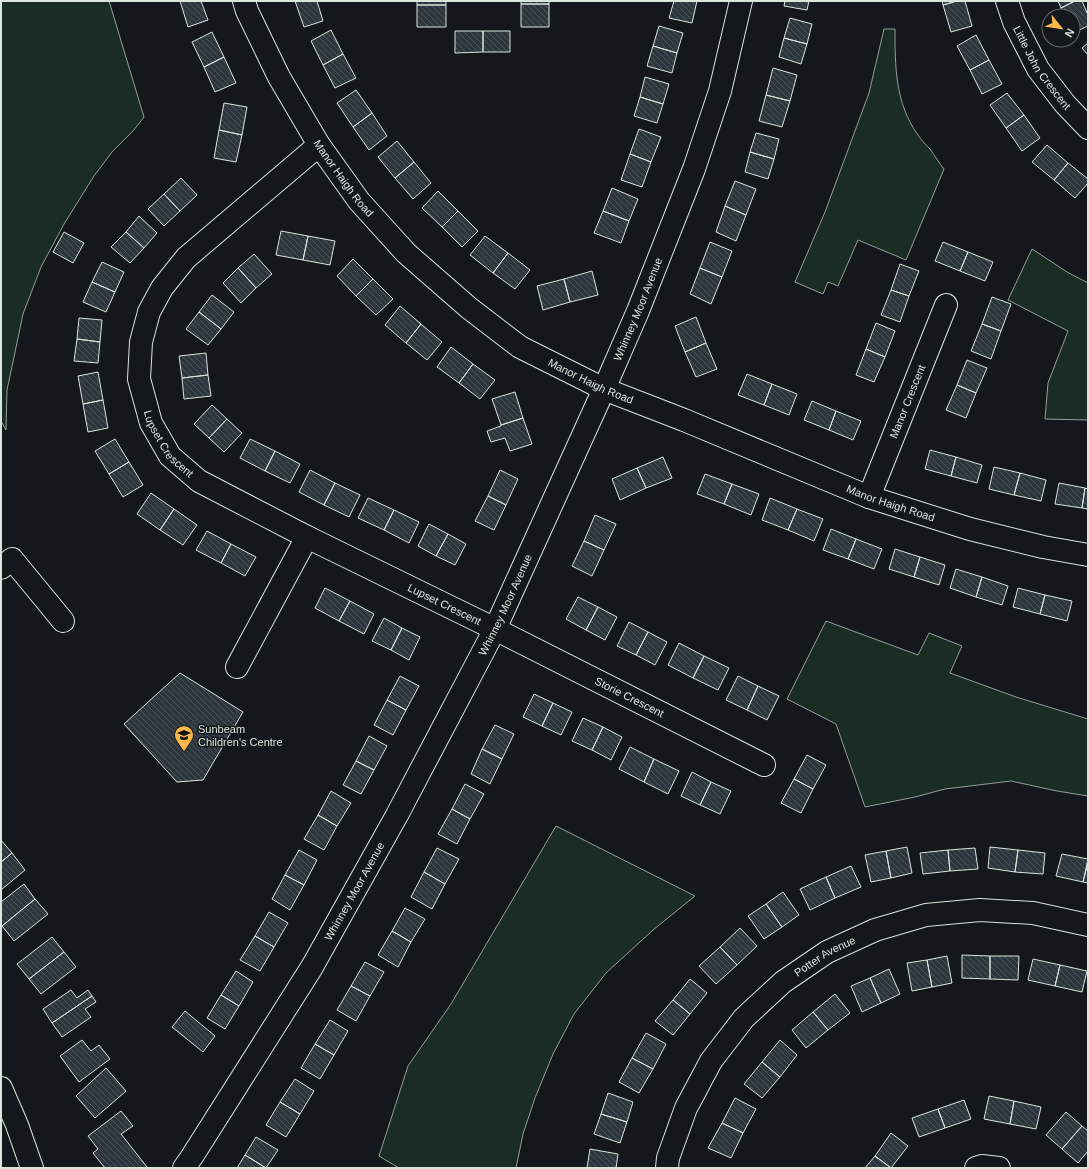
<svg xmlns="http://www.w3.org/2000/svg" width="1089" height="1169" viewBox="0 0 1089 1169" font-family="Arial,sans-serif">
<style>
.green{fill:#1a2d24;stroke:#939e99}
.building{fill:url(#building-back-hatch);stroke:#d8e6dc}
.lines{fill:none;stroke-linecap:round;stroke-linejoin:round}
.minor-casing{stroke:#d8e6dc;stroke-width:24}
.highway-casing{stroke:#d8e6dc;stroke-width:24}
.minor{stroke:#14181c;stroke-width:22}
.highway{stroke:#14181c;stroke-width:22}
.labels{text-anchor:middle;dominant-baseline:central;stroke-width:3;stroke-linejoin:round;paint-order:stroke}
.street-label{font-size:11px;fill:#d8e6dc;stroke:#14181c}
.poi-label{font-size:11px;fill:#d8e6dc;stroke:#14181c;text-anchor:start}
</style>
<defs>
<pattern id="building-back-hatch" width="6" height="6" patternUnits="userSpaceOnUse"><rect width="6" height="6" fill="#2c363c"/><path d="M-1 5l2 2M0 0l6 6M5-1l2 2" fill="none" stroke="#4a5358"/></pattern>
</defs>
<rect width="100%" height="100%" fill="#14181c"/>
<path class="green" d="M1,1H109L144,117L133,131L112,152L94,176L64,224L41,267L23,314L14,357L7,390L6,430L1,421Z
M884,29H895C895,66 895,103 918,135C921,140 926,145 930,149C935,156 939,163 944,169L906,260L858,240L838,286L828,282L823,294L795,282L825,212L869,93Z
M1032,249L1067,272L1088,283V420L1045,419L1048,383L1068,331L1008,300Z
M826,621L918,655L929,633L962,646L950,673L1016,697L1088,719V796L1057,791L1011,781L945,789L915,797L865,807L836,724L787,699Z
M556,826L695,896L653,930L606,973L574,1014L553,1054L535,1098L523,1134L516,1168H399L379,1156L408,1066L451,1004Z"/>
<path class="building" d="M180,1H201L208,20L188,27Z
M295,1H317L323,21L304,27Z
M417,1H446V5H417Z
M521,1H549V4H521Z
M674,1H697L692,23L669,18Z
M785,1H809L807,10L784,6Z
M942,1H957L943,5Z
M957,1H965L972,26L951,32L943,5Z
M1058,1H1075L1061,8Z
M1075,1H1082L1088,15V26L1073,33V16H1065L1061,8Z
M521,4H549V27H521Z
M417,5H446V27H417Z
M790,18L812,24L807,44L784,38Z
M659,26L683,33L677,53L653,46Z
M331,30L343,54L323,65L311,41Z
M455,31H483V52L455,53Z
M483,31H510V52H483Z
M212,32L224,57L204,67L192,42Z
M976,35L989,60L970,70L957,46Z
M784,38L807,44L801,64L779,57Z
M1088,43V55L1082,48Z
M653,46L677,53L672,73L647,66Z
M343,54L356,78L335,88L323,65Z
M224,57L236,83L215,92L204,67Z
M989,60L1002,84L982,94L970,70Z
M773,68L797,75L790,101L766,95Z
M645,77L669,84L663,104L640,97Z
M356,90L372,113L353,127L337,103Z
M1007,93L1024,115L1006,128L990,105Z
M766,95L790,101L782,127L759,121Z
M640,97L663,104L657,123L634,116Z
M224,103L247,107L242,135L219,130Z
M372,113L387,136L369,150L353,127Z
M1024,115L1040,138L1022,151L1006,128Z
M639,129L661,137L651,162L630,154Z
M219,130L242,135L236,162L214,158Z
M756,133L779,139L774,159L750,152Z
M397,141L414,162L395,178L378,157Z
M1047,145L1068,163L1054,180L1032,162Z
M750,152L774,159L768,179L745,172Z
M630,154L651,162L642,187L621,180Z
M414,162L431,183L413,199L395,178Z
M1068,163L1088,179V183L1075,198L1054,180Z
M181,178L197,195L180,211L164,194Z
M735,181L756,189L746,215L725,206Z
M612,188L638,199L629,221L603,211Z
M438,191L458,211L442,227L422,208Z
M164,194L180,211L164,226L148,209Z
M725,206L746,215L736,241L716,232Z
M458,211L478,231L462,247L442,227Z
M603,211L629,221L621,243L594,233Z
M139,216L157,233L144,248L126,232Z
M281,231L308,236L303,260L276,255Z
M64,232L84,243L73,263L53,252Z
M126,232L144,248L130,263L111,247Z
M308,236L335,241L330,265L303,260Z
M485,236L508,253L493,273L470,255Z
M710,242L732,251L722,277L700,268Z
M943,242L968,252L960,271L935,261Z
M968,252L993,262L985,281L960,271Z
M508,253L530,270L515,289L493,273Z
M254,254L272,274L256,288L238,268Z
M353,259L373,279L356,296L337,276Z
M102,262L124,272L115,292L92,282Z
M900,264L919,271L909,296L891,290Z
M238,268L256,288L241,303L223,283Z
M700,268L722,277L711,304L690,294Z
M592,271L598,295L570,302L564,279Z
M373,279L393,299L376,315L356,296Z
M564,279L570,302L543,310L537,286Z
M92,282L115,292L106,312L83,302Z
M891,290L909,296L900,322L881,315Z
M212,295L234,312L221,329L199,312Z
M992,297L1011,304L1001,331L982,324Z
M400,306L421,324L406,343L385,325Z
M199,312L221,329L208,345L186,329Z
M696,317L706,343L685,352L675,326Z
M79,318L102,320L100,342L77,339Z
M876,323L895,331L885,357L866,349Z
M421,324L442,342L427,360L406,343Z
M982,324L1001,331L991,359L971,351Z
M77,339L100,342L98,363L74,361Z
M706,343L717,369L696,377L685,352Z
M451,347L473,364L459,383L437,367Z
M866,349L885,357L874,382L856,375Z
M206,353L208,375L182,378L179,356Z
M967,360L987,368L976,393L957,385Z
M473,364L495,380L480,399L459,383Z
M98,372L103,400L83,404L78,376Z
M747,374L772,384L764,405L738,395Z
M208,375L211,396L184,399L182,378Z
M772,384L797,394L789,415L764,405Z
M957,385L976,393L966,418L946,410Z
M515,392L523,418L501,425L492,399Z
M103,400L108,428L88,432L83,404Z
M812,401L836,411L829,430L804,420Z
M212,405L227,419L209,438L194,424Z
M836,411L861,421L853,440L829,430Z
M523,418L532,444L510,451L505,438L491,442L487,431L501,426V425Z
M227,419L242,433L224,452L209,438Z
M115,439L129,462L109,474L95,451Z
M250,439L275,451L265,471L240,458Z
M930,450L956,457L951,476L925,469Z
M275,451L300,464L290,483L265,471Z
M663,457L672,478L646,488L637,468Z
M956,457L982,465L977,483L951,476Z
M129,462L143,485L123,497L109,474Z
M994,467L1020,473L1014,495L989,489Z
M637,468L646,488L620,500L612,479Z
M310,470L335,483L324,505L299,492Z
M500,470L518,479L506,505L488,496Z
M1020,473L1046,480L1041,501L1014,495Z
M705,474L732,484L724,504L697,494Z
M335,483L360,495L349,517L324,505Z
M1059,483L1085,488L1082,508L1055,504Z
M732,484L759,494L751,515L724,504Z
M1085,488L1088,489V509L1082,508Z
M151,493L174,509L160,530L137,514Z
M488,496L506,505L494,530L475,521Z
M368,498L394,510L384,530L358,518Z
M770,498L797,509L788,530L762,520Z
M174,509L197,525L183,545L160,530Z
M797,509L823,519L814,541L788,530Z
M394,510L419,522L409,543L384,530Z
M595,515L616,524L604,550L584,541Z
M429,524L448,534L436,556L418,546Z
M831,529L856,539L848,559L823,550Z
M207,531L231,544L221,563L196,550Z
M448,534L466,544L455,565L436,556Z
M856,539L882,549L874,569L848,559Z
M584,541L604,550L592,576L572,566Z
M231,544L256,557L245,576L221,563Z
M895,549L920,557L914,577L889,569Z
M920,557L945,565L939,585L914,577Z
M956,569L982,577L976,597L950,588Z
M982,577L1008,586L1002,605L976,597Z
M325,588L350,601L339,621L315,608Z
M1018,588L1045,595L1040,614L1013,607Z
M1045,595L1072,601L1067,621L1040,614Z
M578,597L598,607L586,630L566,619Z
M350,601L374,614L364,634L339,621Z
M598,607L617,617L605,640L586,630Z
M384,618L402,628L391,650L372,641Z
M629,622L648,632L636,655L617,646Z
M402,628L420,637L409,660L391,650Z
M648,632L667,642L655,665L636,655Z
M679,643L704,656L693,678L668,665Z
M704,656L729,668L718,690L693,678Z
M180,673L243,712L203,780L177,782L124,724Z
M400,676L419,686L406,710L387,700Z
M738,676L758,686L747,710L726,700Z
M758,686L779,696L767,720L747,710Z
M534,694L553,703L542,726L523,717Z
M387,700L406,710L393,735L374,725Z
M553,703L572,712L561,735L542,726Z
M583,718L603,727L592,750L572,741Z
M495,725L514,734L502,759L482,749Z
M603,727L622,737L611,760L592,750Z
M369,736L387,746L374,770L356,761Z
M630,747L654,759L644,782L619,769Z
M482,749L502,759L490,784L471,774Z
M807,755L826,765L813,789L794,779Z
M654,759L679,771L668,794L644,782Z
M356,761L374,770L361,794L343,785Z
M692,772L711,782L700,805L681,796Z
M794,779L813,789L801,813L781,803Z
M711,782L731,791L720,814L700,805Z
M465,784L484,794L470,819L452,809Z
M331,791L351,803L337,826L318,815Z
M452,809L470,819L457,844L438,834Z
M318,815L337,826L324,850L304,839Z
M1,840L12,853L1,862Z
M907,847L912,873L891,878L886,851Z
M990,847L1018,850L1015,872L988,868Z
M437,848L459,859L445,884L424,872Z
M975,848L978,869L950,871L948,850Z
M299,850L317,860L304,885L285,875Z
M948,850L950,871L923,874L920,853Z
M1018,850L1045,853L1043,874L1015,872Z
M886,851L891,878L871,882L865,855Z
M12,853L25,870L1,890V862Z
M1062,854L1088,859L1083,882L1056,876Z
M1088,863V883L1083,882Z
M851,866L861,887L835,898L826,877Z
M424,872L445,884L432,909L411,897Z
M285,875L304,885L290,910L272,899Z
M826,877L835,898L810,910L800,889Z
M24,884L35,899L2,926L1,925V902Z
M783,892L799,915L782,927L766,904Z
M35,899L48,914L14,941L2,926Z
M766,904L782,927L764,939L748,916Z
M405,908L425,919L411,942L392,931Z
M269,912L288,923L274,947L255,936Z
M740,928L757,946L737,965L720,947Z
M392,931L411,942L398,967L378,955Z
M255,936L274,947L260,971L240,960Z
M52,937L64,952L29,979L17,964Z
M720,947L737,965L716,984L699,966Z
M64,952L76,967L41,994L29,979Z
M962,955L990,956V979L962,978Z
M947,956L952,983L932,987L927,960Z
M990,956H1019L1018,980L990,979Z
M1033,959L1060,965L1055,986L1028,980Z
M927,960L932,987L912,991L907,963Z
M365,962L384,972L370,996L351,986Z
M1060,965L1087,971L1082,992L1055,986Z
M889,969L900,994L881,1003L870,978Z
M236,971L253,982L239,1006L221,995Z
M870,978L881,1003L862,1012L851,986Z
M690,979L707,993L690,1014L673,1000Z
M351,986L370,996L356,1021L337,1010Z
M71,990L77,998L88,990L92,996L52,1023L43,1009Z
M835,994L850,1013L828,1030L813,1012Z
M221,995L239,1006L225,1029L207,1018Z
M92,996L96,1002L85,1009L91,1017L62,1037L52,1023Z
M673,1000L690,1014L673,1035L655,1021Z
M185,1011L215,1036L203,1052L172,1027Z
M813,1012L828,1030L806,1048L792,1030Z
M330,1020L348,1031L334,1055L315,1044Z
M646,1033L666,1044L653,1069L632,1058Z
M82,1040L91,1051L99,1045L110,1059L79,1082L60,1056Z
M780,1040L797,1055L780,1077L762,1062Z
M315,1044L334,1055L320,1079L301,1068Z
M632,1058L653,1069L639,1093L619,1082Z
M762,1062L780,1077L762,1098L744,1084Z
M106,1068L126,1091L95,1118L76,1096Z
M295,1079L314,1091L300,1114L280,1102Z
M608,1093L633,1102L627,1122L601,1114Z
M989,1096L1014,1101L1010,1124L984,1119Z
M735,1098L756,1109L743,1133L722,1123Z
M964,1100L971,1119L945,1128L938,1109Z
M1014,1101L1041,1107L1036,1129L1010,1124Z
M280,1102L300,1114L286,1137L266,1125Z
M938,1109L945,1128L919,1137L912,1118Z
M121,1111L133,1126L121,1134L147,1167L146,1168H105L93,1153L98,1149L88,1136Z
M1066,1112L1082,1126L1062,1149L1046,1135Z
M601,1114L627,1122L620,1143L594,1134Z
M722,1123L743,1133L731,1158L708,1148Z
M1082,1126L1088,1131V1151L1078,1163L1062,1149Z
M891,1133L908,1146L891,1168L875,1156Z
M256,1137L278,1150L266,1168L245,1155Z
M590,1149L618,1154L616,1168H587Z
M245,1155L266,1168H237Z
M875,1156L891,1168H865Z"/>
<g class="lines">
<g class="minor-casing">
<g id="minor">
<path id="s1" d="M244,1L247,11L279,77L319,145L359,201L406,253L469,308L520,347L604,389L684,420L869,497L970,529L1043,547L1088,555"/>
<path id="s2" d="M1007,1L1014,22L1038,69L1065,104L1088,128"/>
<path id="s3" d="M319,145L186,258L162,288L149,312L141,342L139,379L151,423L170,456L199,481L307,537L495,629L764,765"/>
<path id="s4" d="M869,497L946,305"/>
<path d="M1,568L12,559L63,621"/>
<path d="M237,667L307,537"/>
<path id="s5" d="M184,1168L193,1155L312,967L397,815L495,629L604,389L638,311L694,169L720,91L741,1"/>
<path id="s6" d="M667,1168L668,1158L686,1108L711,1061L744,1018L783,982L827,952L875,930L926,915L980,910L1033,913L1088,925"/>
<path d="M976,1168L982,1166L999,1168"/>
</g>
</g>
<g class="highway-casing">
<path id="highway" d="M1,1088L17,1125L32,1168"/>
</g>
<use href="#minor" class="minor"/>
<use href="#highway" class="highway"/>
</g>
<defs>
<g id="school-pin" transform="scale(1)"><path d="M0 17L-7.5 6A9.5 9.5 0 1 1 7.5 6Z" fill="#ffb74d" stroke="#14181c"/><path d="M0-5L7-2L0 1L-7-2ZM-4 1L0 2.5L4 1V4Q0 6-4 4Z" fill="#111"/></g>
</defs>
<g fill-rule="evenodd">
<use href="#school-pin" x="184" y="735"/>
</g>
<g class="labels">
<g class="street-label">
<text stroke="none"><textPath href="#s2" startOffset="76">Little John Crescent</textPath></text>
<text stroke="none"><textPath href="#s1" startOffset="204">Manor Haigh Road</textPath></text>
<text stroke="none"><textPath href="#s5" startOffset="973">Whinney Moor Avenue</textPath></text>
<text stroke="none"><textPath href="#s1" startOffset="528">Manor Haigh Road</textPath></text>
<text stroke="none"><textPath href="#s4" startOffset="103">Manor Crescent</textPath></text>
<text stroke="none"><textPath href="#s3" startOffset="381">Lupset Crescent</textPath></text>
<text stroke="none"><textPath href="#s1" startOffset="852">Manor Haigh Road</textPath></text>
<text stroke="none"><textPath href="#s3" startOffset="705">Lupset Crescent</textPath></text>
<text stroke="none"><textPath href="#s5" startOffset="649">Whinney Moor Avenue</textPath></text>
<text stroke="none"><textPath href="#s3" startOffset="912">Storie Crescent</textPath></text>
<text stroke="none"><textPath href="#s5" startOffset="325">Whinney Moor Avenue</textPath></text>
<text stroke="none"><textPath href="#s6" startOffset="273">Potter Avenue</textPath></text>
</g>
<g class="poi-label">
<text x="198" y="729">Sunbeam<tspan x="198" dy="13">Children's Centre</tspan></text>
</g>
</g>
<rect width="1089" height="1169" fill="none" stroke="#d8e6dc" stroke-width="4"/>
<g transform="translate(1061 28) rotate(120)"><circle r="19" fill="#14181c" stroke="#626a69"/>
<path d="M0-3L7 15L0 10L-7 15Z" fill="#ffb74d"/>
<text y="-6" font-size="11" font-weight="bold" text-anchor="middle" fill="#d8e6dc">N</text>
</g>
</svg>
